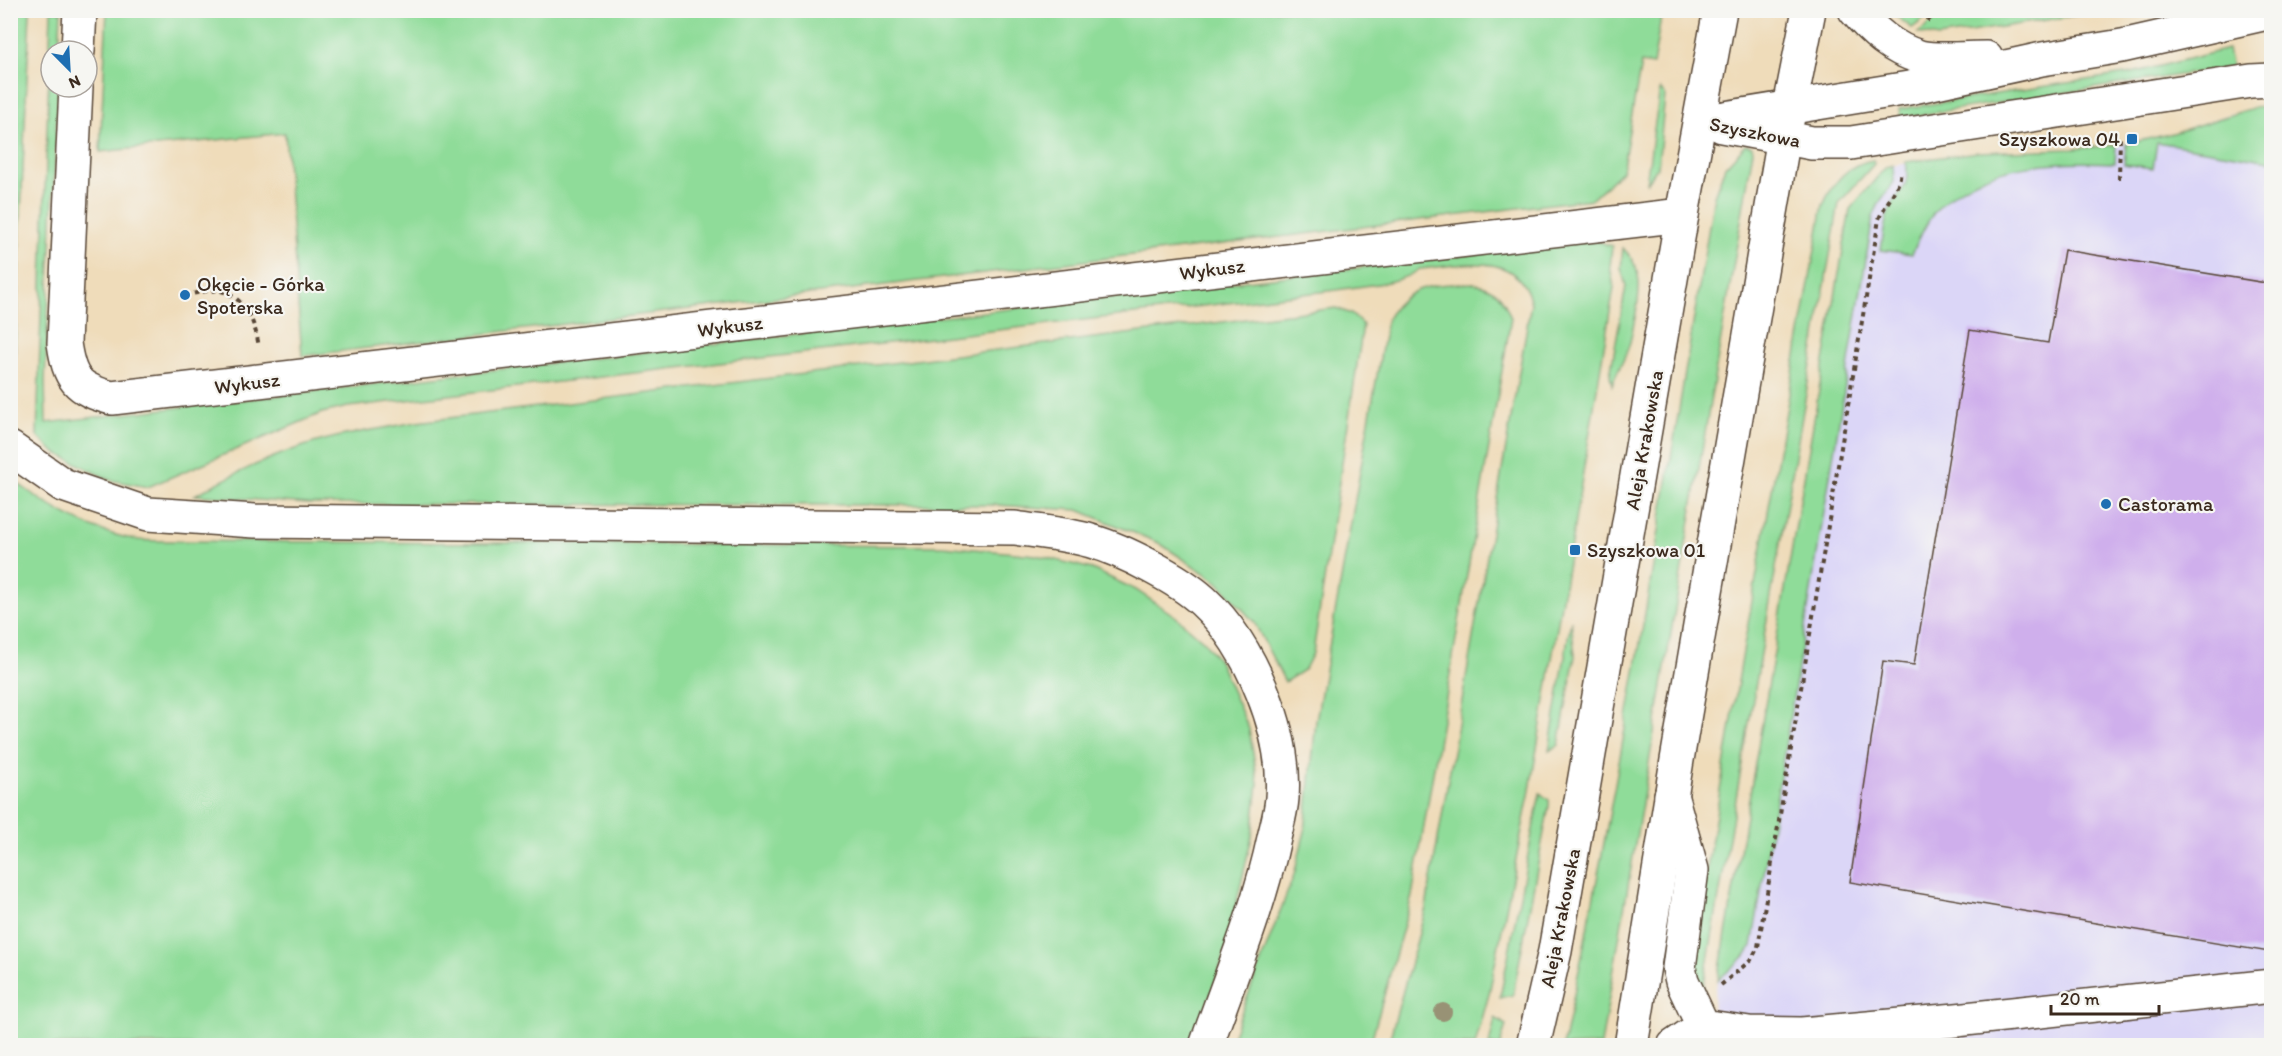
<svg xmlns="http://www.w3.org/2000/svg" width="2282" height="1056" viewBox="0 0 2282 1056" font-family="Itim,sans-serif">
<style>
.built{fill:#dbd6f7}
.green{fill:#8fdc99;stroke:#65835c;stroke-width:1.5}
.building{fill:#cfafec}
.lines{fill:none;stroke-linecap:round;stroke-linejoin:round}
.minor-casing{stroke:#564535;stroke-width:36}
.major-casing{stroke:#564535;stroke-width:36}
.path{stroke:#564535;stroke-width:4;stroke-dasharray:4.5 4.5;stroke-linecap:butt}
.minor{stroke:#fff;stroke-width:33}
.major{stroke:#fff;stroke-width:33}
.tree{fill:#989275}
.poi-dot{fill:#1f6fb2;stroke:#f6f6f2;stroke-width:2}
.labels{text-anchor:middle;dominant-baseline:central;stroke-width:4.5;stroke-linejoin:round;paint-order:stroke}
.street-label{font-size:20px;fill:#3b2a1e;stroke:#f6f6f2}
.poi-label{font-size:20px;fill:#3b2a1e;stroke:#f6f6f2;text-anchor:start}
</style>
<rect width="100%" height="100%" fill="#f6f6f2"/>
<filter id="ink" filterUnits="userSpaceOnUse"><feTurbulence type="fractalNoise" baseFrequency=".0167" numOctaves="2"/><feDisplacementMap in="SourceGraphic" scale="12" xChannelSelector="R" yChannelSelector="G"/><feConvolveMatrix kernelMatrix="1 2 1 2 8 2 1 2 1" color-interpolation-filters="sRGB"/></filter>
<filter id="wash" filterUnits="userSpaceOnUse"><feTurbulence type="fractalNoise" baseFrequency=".008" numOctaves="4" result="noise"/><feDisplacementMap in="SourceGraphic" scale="24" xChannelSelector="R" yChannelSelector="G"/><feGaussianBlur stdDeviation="1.35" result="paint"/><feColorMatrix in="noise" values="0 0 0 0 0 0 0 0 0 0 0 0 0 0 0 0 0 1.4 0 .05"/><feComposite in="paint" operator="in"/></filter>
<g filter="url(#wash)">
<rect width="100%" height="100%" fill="#efdcba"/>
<path class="built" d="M2271,106V1045L1706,1046L1850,209L1886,167L1977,152L2073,149L2116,145L2173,133L2230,114Z"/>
<path class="green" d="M11,10L30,11L14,369L11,373Z
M107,10H1662V11L1653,65L1641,63L1622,171L1592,199L302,356L285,133L100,152Z
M51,11H61L59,51H51V87H58L45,380L46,423L1585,241L1600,242L1612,246L1610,267L1614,287L1530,790L1489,994L1475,1045H1388L1426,908L1531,303C1518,249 1461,265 1420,269C1398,285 1363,285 1337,290L348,407L322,413L148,487L110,480L54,452L37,436Z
M1889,11H1935L1912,28Z
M1946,11V10L2104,11L1938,37L1918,33Z
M2228,49L2232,67L1900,118L1899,109L2132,73Z
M1660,89L1665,95L1658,167L1646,183Z
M2271,106V161L2157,142L2153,168L2124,164L2126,144L2173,133L2253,108Z
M1746,144L1752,146L1753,150L1601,1045L1563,1046C1624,764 1667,479 1714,196L1725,167Z
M2116,145L2115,163C2058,160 1982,162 1940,206C1927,219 1920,237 1912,254L1881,250C1883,237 1884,223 1889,211C1898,189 1911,191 1906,162L1977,152L2073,149Z
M1873,160L1874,164L1839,203L1703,989L1694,971L1696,935L1744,646L1823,205C1833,183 1847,164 1873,160Z
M1893,165L1894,182L1879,203L1873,217L1752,946L1744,957L1718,980L1850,209L1886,167Z
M1623,248C1645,270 1640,295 1634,323C1632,332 1631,342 1627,351C1623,363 1616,373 1612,385L1610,375L1626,286L1621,268Z
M1474,283C1498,289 1502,295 1511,318L1412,896L1370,1045H1229L1294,875L1305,831L1316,721L1387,319C1408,282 1437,285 1474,283Z
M1336,308L1351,314L1363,325L1313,653L1305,669L1285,682L1254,622L1218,582L1159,543L1078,510L996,505L308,504L195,495C230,476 266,458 304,446C341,434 379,429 417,422Z
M10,477C47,507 92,533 139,540C151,541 164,541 176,541L943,546L1036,555L1092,569L1136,590L1175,616L1204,641L1219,661L1249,729L1258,783L1252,836L1224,957L1192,1045H11Z
M1571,620L1575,656L1559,745L1549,751Z
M1540,793L1549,800V806L1513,995L1500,998Z
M1495,1018L1506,1025L1500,1045H1489Z"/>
<g id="blocks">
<path class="building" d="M2064,250L2272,284V936L2269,952L1850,882L1883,661L1914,665L1970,330L2048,343Z"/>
</g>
</g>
<g filter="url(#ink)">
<use href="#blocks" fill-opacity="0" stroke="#564535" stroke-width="1.5"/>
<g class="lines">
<g class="minor-casing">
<path id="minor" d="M1855,10C1873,31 1892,49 1920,57C1935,61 1968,58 1986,58
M78,51L80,10
M76,87L64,343C69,378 76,389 112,398L1682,215
M1700,122L1909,88L2042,59L2122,46L2272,12
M1722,126L1812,143H1851L2251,81L2272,80
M10,448L63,485L148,514L255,521L1015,528C1040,532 1067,534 1091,541C1123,550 1179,579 1203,601C1251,645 1287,734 1282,798C1281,812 1277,825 1274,838C1259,909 1230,977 1206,1046
M1671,795L1692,870L1679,968L1682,981L1703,1026
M1674,1046L1703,1026L1749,1033L1802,1034L1956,1020L2272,986"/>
</g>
<g class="major-casing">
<path id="major" d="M1533,1046L1555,951L1682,215L1720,10
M1631,1046L1677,760L1784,137L1809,10"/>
</g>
<path class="path" d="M1927,21L1941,10
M2119,179L2120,136
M185,295C195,294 210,289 220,291C246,297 255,323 259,347
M1721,985L1751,960L1758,947L1879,219C1885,203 1903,185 1900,170"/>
<use href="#minor" class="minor"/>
<use href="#major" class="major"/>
</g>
<circle class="tree" cx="1443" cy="1012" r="9"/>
</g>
<g class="poi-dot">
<rect x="2126" y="133" width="12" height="12" rx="3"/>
<circle cx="185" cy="295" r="6"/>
<circle cx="2106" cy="504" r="6"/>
<rect x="1569" y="544" width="12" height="12" rx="3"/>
</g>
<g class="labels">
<g class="street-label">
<text transform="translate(1755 132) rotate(11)">Szyszkowa</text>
<text transform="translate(1212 269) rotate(-7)">Wykusz</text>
<text transform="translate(730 326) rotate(-7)">Wykusz</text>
<text transform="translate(247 383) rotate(-7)">Wykusz</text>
<text transform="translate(1644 440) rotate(-80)">Aleja Krakowska</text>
<text transform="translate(1560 918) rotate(-79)">Aleja Krakowska</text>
</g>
<g class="poi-label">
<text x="2120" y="139" text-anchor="end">Szyszkowa 04</text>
<text x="197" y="284">Okęcie - Górka<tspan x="197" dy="23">Spoterska</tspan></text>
<text x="2118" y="504">Castorama</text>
<text x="1587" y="550">Szyszkowa 01</text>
</g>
</g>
<rect width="2282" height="1056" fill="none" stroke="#f6f6f2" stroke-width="36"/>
<g transform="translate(69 69) rotate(156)"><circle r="28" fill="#f6f6f2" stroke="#aba49d" stroke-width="1.5"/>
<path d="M0-4.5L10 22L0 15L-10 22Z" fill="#1f6fb2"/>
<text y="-9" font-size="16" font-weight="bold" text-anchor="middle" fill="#3b2a1e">N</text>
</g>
<path d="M2051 1005v9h108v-9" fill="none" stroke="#3b2a1e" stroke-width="3"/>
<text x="2060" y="1005" font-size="18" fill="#3b2a1e" stroke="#f6f6f2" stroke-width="4.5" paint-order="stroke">20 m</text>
</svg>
